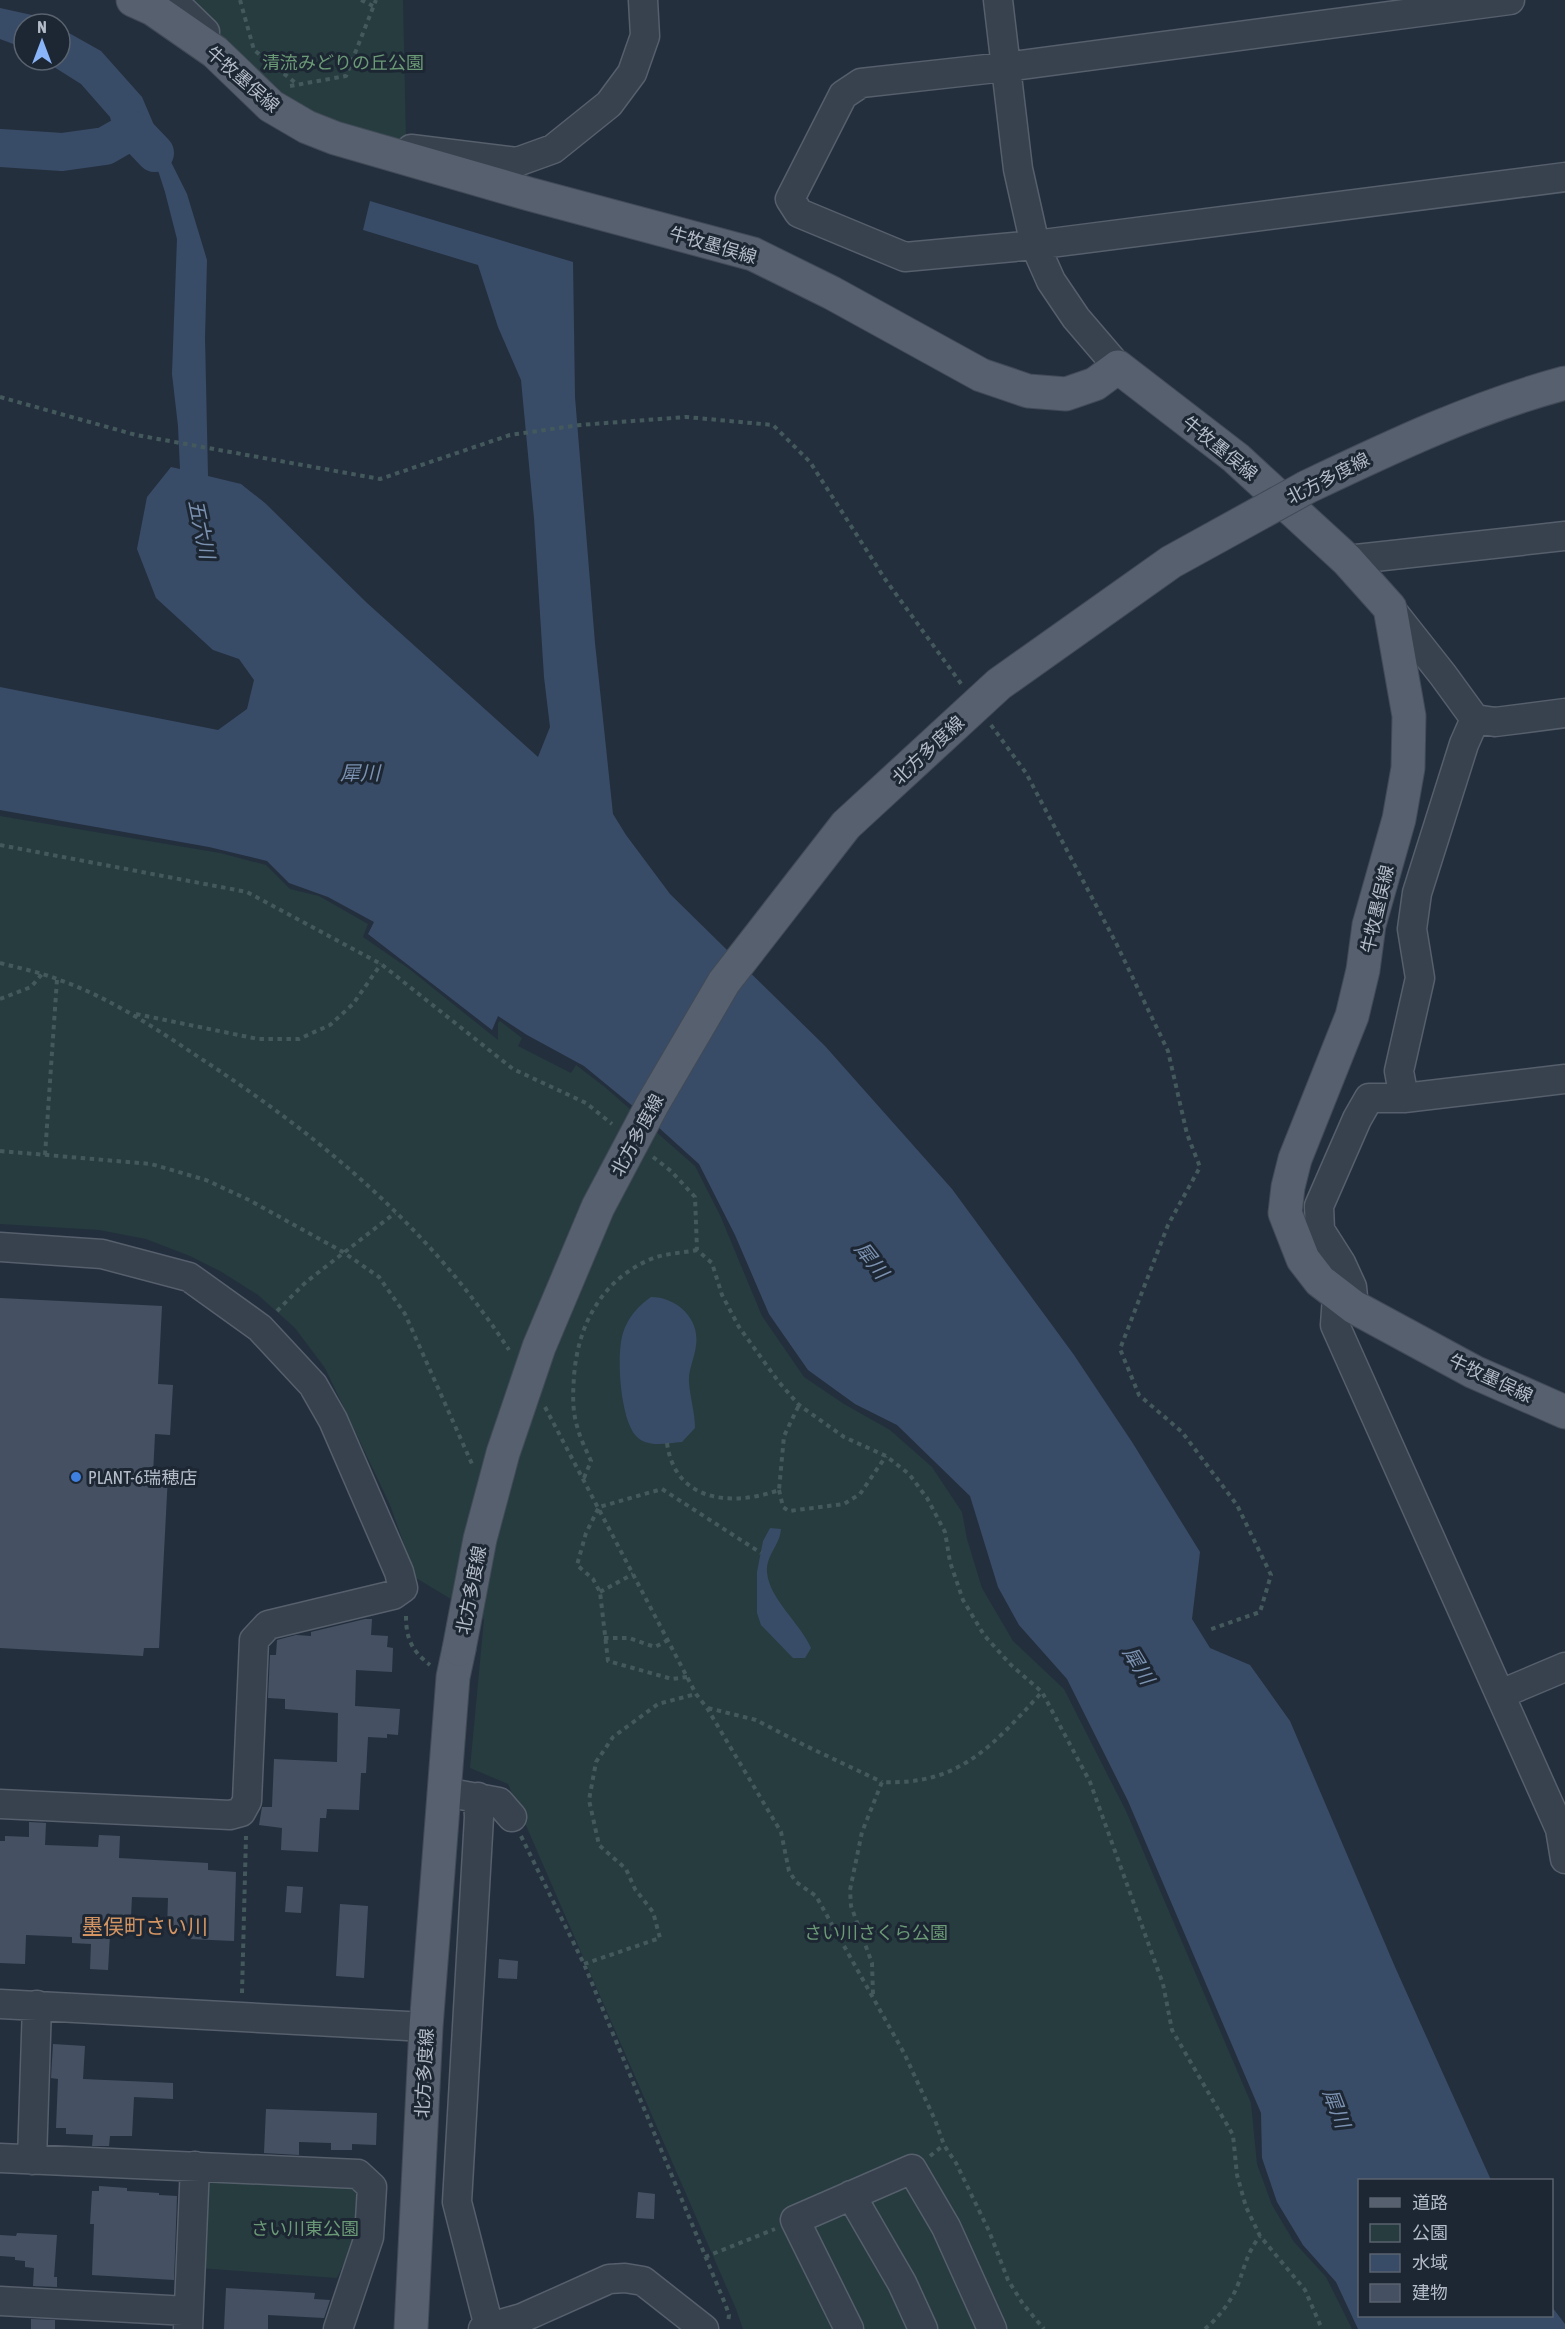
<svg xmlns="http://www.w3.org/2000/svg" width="1565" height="2329" viewBox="0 0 1565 2329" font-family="'Asap Condensed','Noto Sans JP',sans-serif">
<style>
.green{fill:#263c3f}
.water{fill:#394c67}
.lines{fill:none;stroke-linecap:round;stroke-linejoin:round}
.river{stroke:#394c67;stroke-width:38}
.building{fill:#455162}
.minor-casing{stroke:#565f6c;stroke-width:31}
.major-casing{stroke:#414a57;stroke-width:35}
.path{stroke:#44595c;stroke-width:4;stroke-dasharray:4.5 4.5;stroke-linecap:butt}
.minor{stroke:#38414e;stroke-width:28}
.major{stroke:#56606e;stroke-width:33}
.major-bridge-casing{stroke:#414a57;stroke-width:35;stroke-linecap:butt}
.major-bridge{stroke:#56606e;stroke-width:33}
.shop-dot{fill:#3f7fe0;stroke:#1d2633;stroke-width:2}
.labels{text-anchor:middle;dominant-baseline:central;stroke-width:6;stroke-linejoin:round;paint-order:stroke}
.park-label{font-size:18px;fill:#6b9a76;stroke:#1d2633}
.street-label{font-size:18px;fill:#b4bcc9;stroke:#1d2633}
.poi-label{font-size:18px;fill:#b4bcc9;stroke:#1d2633;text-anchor:start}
.water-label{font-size:20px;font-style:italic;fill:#7c92b1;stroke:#1d2633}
.quarter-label{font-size:21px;fill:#d59563;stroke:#1d2633}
</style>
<rect width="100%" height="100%" fill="#242f3e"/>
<path class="green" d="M179,0H403L406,140L381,136L295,111Z
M0,816L220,853L266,865L290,889L319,896L368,924L363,937L408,968L498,1040V1023L500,1021L522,1038L518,1046L571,1073L576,1065L606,1088L695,1166L720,1215L762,1316L804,1377L844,1404L890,1430L932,1467L962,1512L967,1539L982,1588L1013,1641L1064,1689L1126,1811L1251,2103L1257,2164L1272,2205L1294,2242L1326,2277L1352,2329H743L736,2309L508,1784L470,1768L484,1619L416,1578L390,1505L325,1368L295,1328L258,1295L220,1271L190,1256L146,1239L99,1230L0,1224Z
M203,2175L358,2183L359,2232L337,2278L199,2268Z"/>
<path class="water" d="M0,8L41,17L52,24H24V48L0,39Z
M60,28L101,51L142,97L162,144L187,194L207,260L205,338L208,476L241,484L265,503L367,603L538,757L550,727L544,677L534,518L521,380L498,327L478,265L363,230L370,201L573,262L575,397L595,643L613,814L626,835L670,894L825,1046L952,1189L1074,1355L1132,1442L1200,1552L1192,1619L1210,1648L1250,1665L1290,1721L1395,1967L1491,2180H1360V2316H1552V2307L1565,2324V2329H1358L1336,2282L1303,2245L1277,2202L1262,2158L1261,2113L1128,1801L1067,1679L1019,1625L998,1587L970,1496L897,1425L855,1404L808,1370L769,1314L735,1235L699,1164L657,1126L584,1066L527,1035L498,1016L492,1030L368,934L374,922L328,897L289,883L267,861L209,847L0,810V687L218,730L247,709L254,680L239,659L213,650L156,598L137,549L147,497L171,467L180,469L178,426L172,374L177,239L165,192L155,161L137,152L118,146L110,117L81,84L43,60H60Z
M651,1297C676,1297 700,1318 696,1345C695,1357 688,1370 689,1382C690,1398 695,1412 695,1428L682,1442C667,1443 649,1448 637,1437C620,1421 616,1354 623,1333C628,1317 638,1306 651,1297Z
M770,1528L781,1529C780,1545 766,1555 767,1572C769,1599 801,1624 811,1648L805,1658H793L761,1625L757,1613V1572L763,1541Z"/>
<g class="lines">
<path class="river" d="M0,148L62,152L105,146L133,130L155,153"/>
</g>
<path class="building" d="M0,1298L162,1306L158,1384L173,1385L170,1435L155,1434L153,1474L168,1475L159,1648H144L143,1656L0,1648Z
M365,1619H372L371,1635L388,1636L387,1647L393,1648L392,1672L356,1670L355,1706L400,1709L398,1735L387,1734V1738L368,1737L366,1773H361L359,1810L327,1809L326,1818H320L318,1852L281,1850L282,1828L259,1825L262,1807H272L274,1759L337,1762L338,1713L285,1709V1699L268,1698L270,1655H276L277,1640L296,1635L311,1636V1632Z
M29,1822L46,1823L45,1845L98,1847L99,1835L120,1836L119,1858L208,1863V1870L236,1872L234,1941L189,1939V1932L167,1931L168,1898L132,1897L130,1935L110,1934L108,1970L90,1969L91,1944L72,1943V1937L26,1935L25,1964L0,1963V1841H5V1836L29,1837Z
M287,1886L303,1887L301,1913L285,1912Z
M340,1904L368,1906L364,1978L336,1976Z
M499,1959L518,1961L517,1979L498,1978Z
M53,2044L85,2046L83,2079L173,2083V2099L134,2097L132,2136H110L109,2146H92L93,2135L66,2134V2128H56L58,2079L51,2078Z
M266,2109L377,2113L376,2145L352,2144V2150H331V2143L299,2142V2155L264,2153Z
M99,2186L127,2188V2191L159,2193V2195L177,2196L174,2280L92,2275L94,2224H90L92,2191H99Z
M638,2192L655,2194L654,2219L636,2218Z
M17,2233L57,2235L54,2277H57V2287L33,2286L34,2268L25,2267V2261L15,2260V2257L0,2256V2235L16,2236Z
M226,2288L315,2293L314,2299L330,2300L324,2318L268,2315V2329H224Z
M31,2319L55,2320V2329H31Z"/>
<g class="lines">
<g class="minor-casing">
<path id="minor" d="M172,0L205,32
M998,0L1018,169L1035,245L1051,281L1076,318L1118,367
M1510,0L1005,67L861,83L843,95L790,199L799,213L905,257L1035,245L1565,177
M411,149L517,162L553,149L609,104L632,73L645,36L643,0
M1347,560L1565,536
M1390,608L1443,675L1475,719L1495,722L1565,713
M1404,1098L1565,1079
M0,1247L102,1254L189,1277L260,1328L313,1385L333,1420L399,1572L403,1588L393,1595L268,1625L254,1640L247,1801L241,1812L230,1815L0,1804
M1337,1296L1335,1325L1560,1829L1565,1827
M1354,1307L1352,1287L1341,1263L1320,1230L1319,1206L1357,1119L1369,1098H1404L1399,1071L1420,978L1412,929L1417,893L1464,744L1475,719
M1501,1694L1565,1667
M461,1795L499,1802L512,1817
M478,1797L479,1817L457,2202L489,2327
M1560,1829L1565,1859
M0,2004L426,2027
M0,2158L358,2174L372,2187L369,2237L338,2329
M32,2160L37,2005
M851,2195L902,2283L923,2329
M0,2301L188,2311
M188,2329L195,2166
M483,2329L522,2318L609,2279L625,2278L643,2281L704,2329
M849,2329L795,2220L912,2169L946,2227L992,2329"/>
</g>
<g class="major-casing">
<path id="major" d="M133,0L153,9L215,52L271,106L307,127L335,138L529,194L753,254L832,293L981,375L1028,391L1066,394L1095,384L1118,367L1236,458L1347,560L1390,608L1409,716L1408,768L1399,819L1369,925L1363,970L1352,1016L1295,1159L1288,1187L1285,1213L1303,1259L1320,1281L1354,1307L1474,1372L1565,1412
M1307,487C1391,447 1475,407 1565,383
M411,2329L426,2027L453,1677L459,1649"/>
</g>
<path class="path" d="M240,0L254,50L297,84
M361,0L373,6
M290,86L346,76L376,0
M0,397L136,435L380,479L510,435L580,425L686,417L773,425L810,462L885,579L962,685
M991,725L1026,773L1116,943L1168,1051L1187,1134L1200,1167L1168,1225L1120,1349L1139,1395L1182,1432L1237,1505L1271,1575L1260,1612L1209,1630
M0,845L247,892L381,964L513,1069L586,1103L612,1124
M0,963C19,968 39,972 57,979C109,997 155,1028 200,1058C321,1137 430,1228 509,1350
M0,999L31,987L42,974
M136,1014L258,1039H299L330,1025L353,1004L381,964
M0,1151L151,1164L206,1180L249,1200L343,1252L379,1277L405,1314L472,1464
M45,1155L57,979
M653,1157L671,1171L695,1197L697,1250L712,1263L722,1295L739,1327L778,1381L799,1405L844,1437L886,1456L909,1474L927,1498L945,1532L950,1562L963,1600L984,1635L1011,1665L1042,1692L1090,1782L1163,1984L1172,2030L1233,2135L1237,2175L1246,2207L1260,2236L1305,2290L1322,2329
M277,1311L306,1282L395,1213
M545,1407L696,1694L707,1708L781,1832L789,1871L796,1882L816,1896L904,2053L935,2120L944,2145L956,2163L989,2231L1008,2280L1023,2304L1044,2329
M667,1443C675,1502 732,1507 779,1490L784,1436L799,1405
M584,1478L591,1461C586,1450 580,1438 577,1426C572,1409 573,1393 574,1376C578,1324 602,1280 651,1259C666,1253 682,1253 697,1250
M779,1490L783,1507L789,1511L844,1504L860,1494L886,1456
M600,1592L633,1574
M406,1616C406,1639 412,1651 430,1665
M604,1638H629L655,1647L668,1640
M687,1677L672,1679L608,1661L600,1592L593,1579L577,1565L586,1533L599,1507L662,1489L761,1553
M708,1708L756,1720L806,1746L882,1782
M521,1836L584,1964L726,2306L729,2315L728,2322
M584,1964L660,1938L653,1912L635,1889L626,1869L599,1845L589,1800L596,1762L613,1737L658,1704L696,1694
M242,1993L246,1836
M873,1994L872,1963L851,1906L850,1890L862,1832L882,1782C960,1786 994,1744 1042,1692
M930,2156L944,2145
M705,2257L775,2229
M1205,2329C1218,2318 1230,2303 1237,2287C1245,2267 1246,2254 1260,2236"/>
<use href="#minor" class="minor"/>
<use href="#major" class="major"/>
<g class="major-bridge-casing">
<path id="major-bridge" d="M459,1649L480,1539L503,1453L539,1347L598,1207L652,1105L724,982L846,825L999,684L1171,562L1307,487"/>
</g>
<use href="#major-bridge" class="major-bridge"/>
</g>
<circle class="shop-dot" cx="76" cy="1477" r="6"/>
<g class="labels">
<g class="park-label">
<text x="343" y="62">清流みどりの丘公園</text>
<text x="876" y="1932">さい川さくら公園</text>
<text x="305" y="2228">さい川東公園</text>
</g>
<g class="street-label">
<text transform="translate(243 79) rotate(41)">牛牧墨俣線</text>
<text transform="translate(713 245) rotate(16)">牛牧墨俣線</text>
<text transform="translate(1220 448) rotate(39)">牛牧墨俣線</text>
<text transform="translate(1328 478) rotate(-27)">北方多度線</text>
<text transform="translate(928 750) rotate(-43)">北方多度線</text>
<text transform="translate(1377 909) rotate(-77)">牛牧墨俣線</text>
<text transform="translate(637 1135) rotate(-62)">北方多度線</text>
<text transform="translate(1491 1378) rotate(25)">牛牧墨俣線</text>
<text transform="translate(471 1590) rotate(-79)">北方多度線</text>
<text transform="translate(424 2073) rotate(-87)">北方多度線</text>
</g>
<g class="poi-label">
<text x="88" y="1477">PLANT-6瑞穂店</text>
</g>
<g class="water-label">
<text transform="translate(202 529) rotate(78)">五六川</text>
<text x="360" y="772">犀川</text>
<text transform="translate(872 1260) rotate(52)">犀川</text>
<text transform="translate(1139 1665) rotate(59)">犀川</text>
<text transform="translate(1337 2108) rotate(69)">犀川</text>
</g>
<g class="quarter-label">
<text x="145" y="1926">墨俣町さい川</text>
</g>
</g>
<rect x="1358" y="2179" width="195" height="138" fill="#1d2633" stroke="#59626f" stroke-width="1.5"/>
<rect x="1370" y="2198" width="30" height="9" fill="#56606e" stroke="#59626f" stroke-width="1.5"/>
<text x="1412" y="2209" font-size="18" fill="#b4bcc9">道路</text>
<rect x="1370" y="2224" width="30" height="18" fill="#263c3f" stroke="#59626f" stroke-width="1.5"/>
<text x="1412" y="2239" font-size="18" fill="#b4bcc9">公園</text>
<rect x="1370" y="2254" width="30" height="18" fill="#394c67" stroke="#59626f" stroke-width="1.5"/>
<text x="1412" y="2269" font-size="18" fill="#b4bcc9">水域</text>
<rect x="1370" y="2284" width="30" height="18" fill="#455162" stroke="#59626f" stroke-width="1.5"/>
<text x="1412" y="2299" font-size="18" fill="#b4bcc9">建物</text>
<g transform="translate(42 42)"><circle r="28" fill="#1d2633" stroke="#59626f" stroke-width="1.5"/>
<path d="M0-4.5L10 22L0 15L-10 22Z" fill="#8ab4f8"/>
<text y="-9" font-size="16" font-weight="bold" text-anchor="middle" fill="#b4bcc9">N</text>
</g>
</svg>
